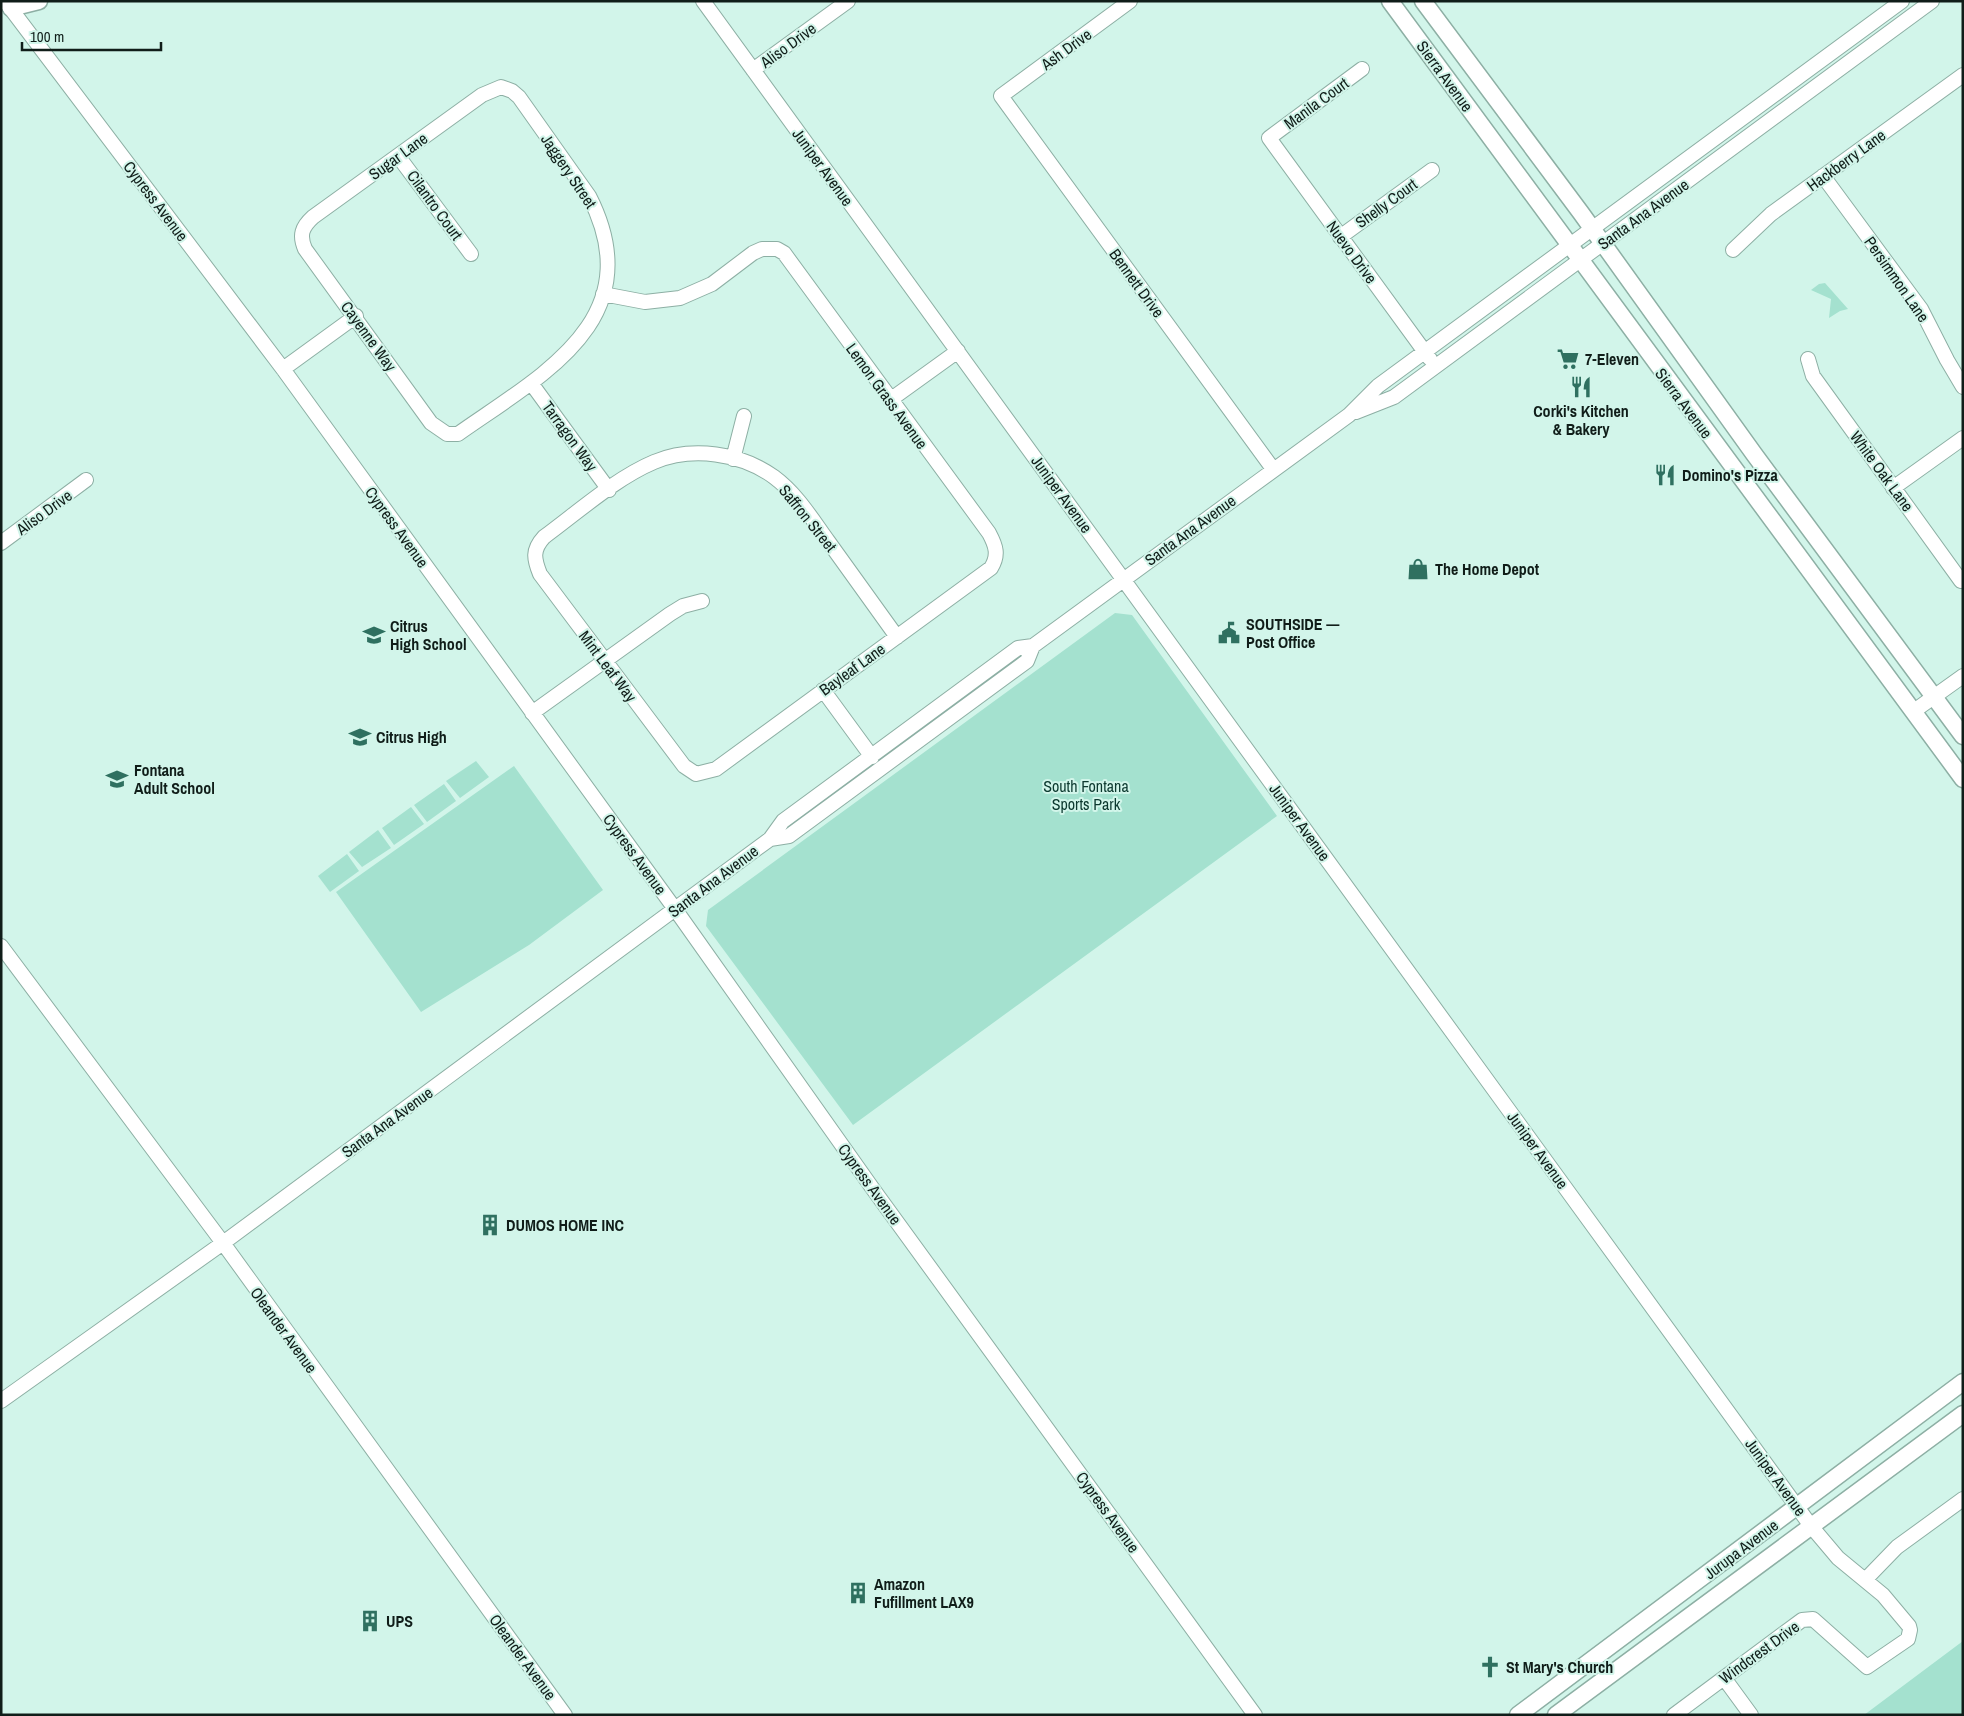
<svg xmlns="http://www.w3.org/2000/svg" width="1964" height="1716" viewBox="0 0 1964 1716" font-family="'Archivo Narrow',sans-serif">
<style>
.green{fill:#a4e1cf}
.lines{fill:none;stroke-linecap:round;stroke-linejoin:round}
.minor-casing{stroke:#8dafa4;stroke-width:16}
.major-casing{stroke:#8dafa4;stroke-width:19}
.minor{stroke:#fff;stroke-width:14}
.major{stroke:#fff;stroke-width:16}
.labels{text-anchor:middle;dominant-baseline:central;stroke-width:4;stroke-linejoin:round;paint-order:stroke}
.street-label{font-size:16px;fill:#101d19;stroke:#d2f5ea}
.poi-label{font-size:16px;font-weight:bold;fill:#101d19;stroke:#d2f5ea;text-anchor:start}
.park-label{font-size:16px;fill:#0c392f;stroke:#d2f5ea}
</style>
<rect width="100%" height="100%" fill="#d2f5ea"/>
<path class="green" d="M1825,283L1848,309L1840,311L1829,318L1831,299L1811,290L1819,284Z
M1115,613L1132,615L1277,816L853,1125L706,926L708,910Z
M476,761L489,777L460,798L446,781Z
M514,766L603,890L529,945L421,1012L336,892Z
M444,784L456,801L427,822L414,805Z
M411,807L424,824L394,845L382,828Z
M378,830L391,848L362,867L349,852Z
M347,854L359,871L330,892L318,876Z
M1963,1641V1715H1864Z"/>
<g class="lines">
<g class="minor-casing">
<path id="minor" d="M5,1L283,369L675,909L873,1189L1255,1715
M703,1L1811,1526L1838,1558L1883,1595L1909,1626L1910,1630L1908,1639L1867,1667L1813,1619L1802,1620L1674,1715
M1130,1L1001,96L1273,469
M1362,69L1269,138L1430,359
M753,70L848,1
M501,87L512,91L519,97L589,196C652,319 543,374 458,434H447L431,423L305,249C299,235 302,227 313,217L482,95Z
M398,156L471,254
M1823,176L1921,309L1947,360L1963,387
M1340,237L1432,170
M1733,250L1771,214L1963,75
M603,294L645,302L680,298L712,284L753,253L762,249H777L784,253L989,533C996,546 999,555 991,568L716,769L696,774L684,766L540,574C534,559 532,550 544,537C578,512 616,478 654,462C692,446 741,453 774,477C797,494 812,519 828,541C851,573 874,605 897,637
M1808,359L1813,376L1961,581L1963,580
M283,369L356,316
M531,383L609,490
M890,400L958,351
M1356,412L1394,397L1932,1
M733,459L744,416
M1893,488L1963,438
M1,543L86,480
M823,690L872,757
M1914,711L1963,676
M532,713L670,614L683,606L702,601
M770,839L789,836L1027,661L1033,646
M1,946L223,1243L565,1715
M1,1401L223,1243L675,909L770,839L783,821L1018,648L1033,646L1349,415L1378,386L1902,1
M1865,1580L1897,1547L1963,1499
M1724,1678L1751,1715"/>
</g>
<g class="major-casing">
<path id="major" d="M1390,1L1963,779
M1423,1L1581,213L1754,454L1963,736
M11,8L39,1
M1518,1715L1963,1382
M1556,1715L1963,1414"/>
</g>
<use href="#minor" class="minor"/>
<use href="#major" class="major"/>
</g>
<defs>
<g id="supermarket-bare" transform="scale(1.725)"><path d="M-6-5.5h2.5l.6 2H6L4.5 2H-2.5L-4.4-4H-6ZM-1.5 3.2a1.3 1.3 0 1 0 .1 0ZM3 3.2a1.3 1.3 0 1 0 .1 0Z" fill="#2f7060" stroke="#d2f5ea" stroke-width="2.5" paint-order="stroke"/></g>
<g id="restaurant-bare" transform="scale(1.725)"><path d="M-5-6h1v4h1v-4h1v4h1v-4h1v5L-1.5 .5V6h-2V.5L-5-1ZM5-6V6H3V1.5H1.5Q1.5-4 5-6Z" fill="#2f7060" stroke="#d2f5ea" stroke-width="2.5" paint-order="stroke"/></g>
<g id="shop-bare" transform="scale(1.725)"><path d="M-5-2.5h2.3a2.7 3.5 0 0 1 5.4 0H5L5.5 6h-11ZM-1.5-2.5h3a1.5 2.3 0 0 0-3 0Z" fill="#2f7060" stroke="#d2f5ea" stroke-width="2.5" paint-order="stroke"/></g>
<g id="civic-bare" transform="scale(1.725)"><path d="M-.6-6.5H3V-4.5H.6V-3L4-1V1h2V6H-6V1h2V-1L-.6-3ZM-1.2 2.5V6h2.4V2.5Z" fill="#2f7060" stroke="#d2f5ea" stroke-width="2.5" paint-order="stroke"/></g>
<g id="school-bare" transform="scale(1.725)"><path d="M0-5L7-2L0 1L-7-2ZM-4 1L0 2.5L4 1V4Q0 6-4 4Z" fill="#2f7060" stroke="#d2f5ea" stroke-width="2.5" paint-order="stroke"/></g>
<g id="building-bare" transform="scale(1.725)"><path d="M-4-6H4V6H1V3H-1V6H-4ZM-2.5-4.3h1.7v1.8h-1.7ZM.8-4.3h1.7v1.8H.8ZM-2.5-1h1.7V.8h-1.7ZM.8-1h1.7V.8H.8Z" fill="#2f7060" stroke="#d2f5ea" stroke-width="2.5" paint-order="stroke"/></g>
<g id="church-bare" transform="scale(1.725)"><path d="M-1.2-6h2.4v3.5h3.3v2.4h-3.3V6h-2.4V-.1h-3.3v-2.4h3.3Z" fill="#2f7060" stroke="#d2f5ea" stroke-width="2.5" paint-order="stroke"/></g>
</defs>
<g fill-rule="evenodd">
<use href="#supermarket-bare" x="1568" y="359"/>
<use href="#restaurant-bare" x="1581" y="387"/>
<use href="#restaurant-bare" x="1665" y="475"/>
<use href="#shop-bare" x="1418" y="569"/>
<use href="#civic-bare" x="1229" y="633"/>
<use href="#school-bare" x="374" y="635"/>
<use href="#school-bare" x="360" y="737"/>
<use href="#school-bare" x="117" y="779"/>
<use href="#building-bare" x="490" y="1225"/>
<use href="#building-bare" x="858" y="1593"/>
<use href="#building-bare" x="370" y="1621"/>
<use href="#church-bare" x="1490" y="1667"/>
</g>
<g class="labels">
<g class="street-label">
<text transform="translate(788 45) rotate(-36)">Aliso Drive</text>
<text transform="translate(1066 49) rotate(-36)">Ash Drive</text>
<text transform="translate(1445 76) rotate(54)">Sierra Avenue</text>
<text transform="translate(1316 103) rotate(-36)">Manila Court</text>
<text transform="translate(398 156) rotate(-36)">Sugar Lane</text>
<text transform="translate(1846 160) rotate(-36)">Hackberry Lane</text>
<text transform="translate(823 167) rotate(54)">Juniper Avenue</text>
<text transform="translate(569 171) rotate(56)">Jaggery Street</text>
<text transform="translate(156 201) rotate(53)">Cypress Avenue</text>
<text transform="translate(1386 203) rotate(-36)">Shelly Court</text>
<text transform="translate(435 205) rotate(54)">Cilantro Court</text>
<text transform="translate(1643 214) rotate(-36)">Santa Ana Avenue</text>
<text transform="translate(1352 252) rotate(54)">Nuevo Drive</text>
<text transform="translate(1897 279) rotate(55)">Persimmon Lane</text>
<text transform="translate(1137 283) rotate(54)">Bennett Drive</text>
<text transform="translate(369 336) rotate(54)">Cayenne Way</text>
<text transform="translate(887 396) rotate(54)">Lemon Grass Avenue</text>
<text transform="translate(1684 403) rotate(53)">Sierra Avenue</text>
<text transform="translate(570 436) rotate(54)">Tarragon Way</text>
<text transform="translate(1882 471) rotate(54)">White Oak Lane</text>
<text transform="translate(1062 494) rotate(54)">Juniper Avenue</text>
<text transform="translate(44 512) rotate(-36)">Aliso Drive</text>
<text transform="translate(808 518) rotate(51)">Saffron Street</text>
<text transform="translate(397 527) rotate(54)">Cypress Avenue</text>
<text transform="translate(1190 530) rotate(-36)">Santa Ana Avenue</text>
<text transform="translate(608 666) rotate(53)">Mint Leaf Way</text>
<text transform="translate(852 669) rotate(-36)">Bayleaf Lane</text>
<text transform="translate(1300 822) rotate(54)">Juniper Avenue</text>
<text transform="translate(635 854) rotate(54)">Cypress Avenue</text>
<text transform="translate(713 881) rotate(-37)">Santa Ana Avenue</text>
<text transform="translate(387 1122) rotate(-36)">Santa Ana Avenue</text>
<text transform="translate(1538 1150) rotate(54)">Juniper Avenue</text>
<text transform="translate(870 1184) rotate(54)">Cypress Avenue</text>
<text transform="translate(284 1330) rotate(54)">Oleander Avenue</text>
<text transform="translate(1776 1477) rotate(54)">Juniper Avenue</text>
<text transform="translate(1108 1512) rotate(54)">Cypress Avenue</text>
<text transform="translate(1741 1549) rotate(-37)">Jurupa Avenue</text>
<text transform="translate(1759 1652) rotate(-36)">Windcrest Drive</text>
<text transform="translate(523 1657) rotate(54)">Oleander Avenue</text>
</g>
<g class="poi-label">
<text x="1585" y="359">7-Eleven</text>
<text x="1581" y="411" text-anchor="middle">Corki's Kitchen<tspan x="1581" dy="18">&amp; Bakery</tspan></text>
<text x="1682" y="475">Domino's Pizza</text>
<text x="1435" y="569">The Home Depot</text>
<text x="1246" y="624">SOUTHSIDE —<tspan x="1246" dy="18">Post Office</tspan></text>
<text x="390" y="626">Citrus<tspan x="390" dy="18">High School</tspan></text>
<text x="376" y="737">Citrus High</text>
<text x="134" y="770">Fontana<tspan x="134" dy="18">Adult School</tspan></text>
<text x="506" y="1225">DUMOS HOME INC</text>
<text x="874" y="1584">Amazon<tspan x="874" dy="18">Fufillment LAX9</tspan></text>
<text x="386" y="1621">UPS</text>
<text x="1506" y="1667">St Mary's Church</text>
</g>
<g class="park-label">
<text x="1086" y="786">South Fontana<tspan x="1086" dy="18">Sports Park</tspan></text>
</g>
</g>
<rect width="1964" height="1716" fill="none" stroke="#101d19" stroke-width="5"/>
<path d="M22 42v8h139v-8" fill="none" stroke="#101d19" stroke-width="2.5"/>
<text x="30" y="42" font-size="15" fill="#101d19" stroke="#d2f5ea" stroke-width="4" paint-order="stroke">100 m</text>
</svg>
